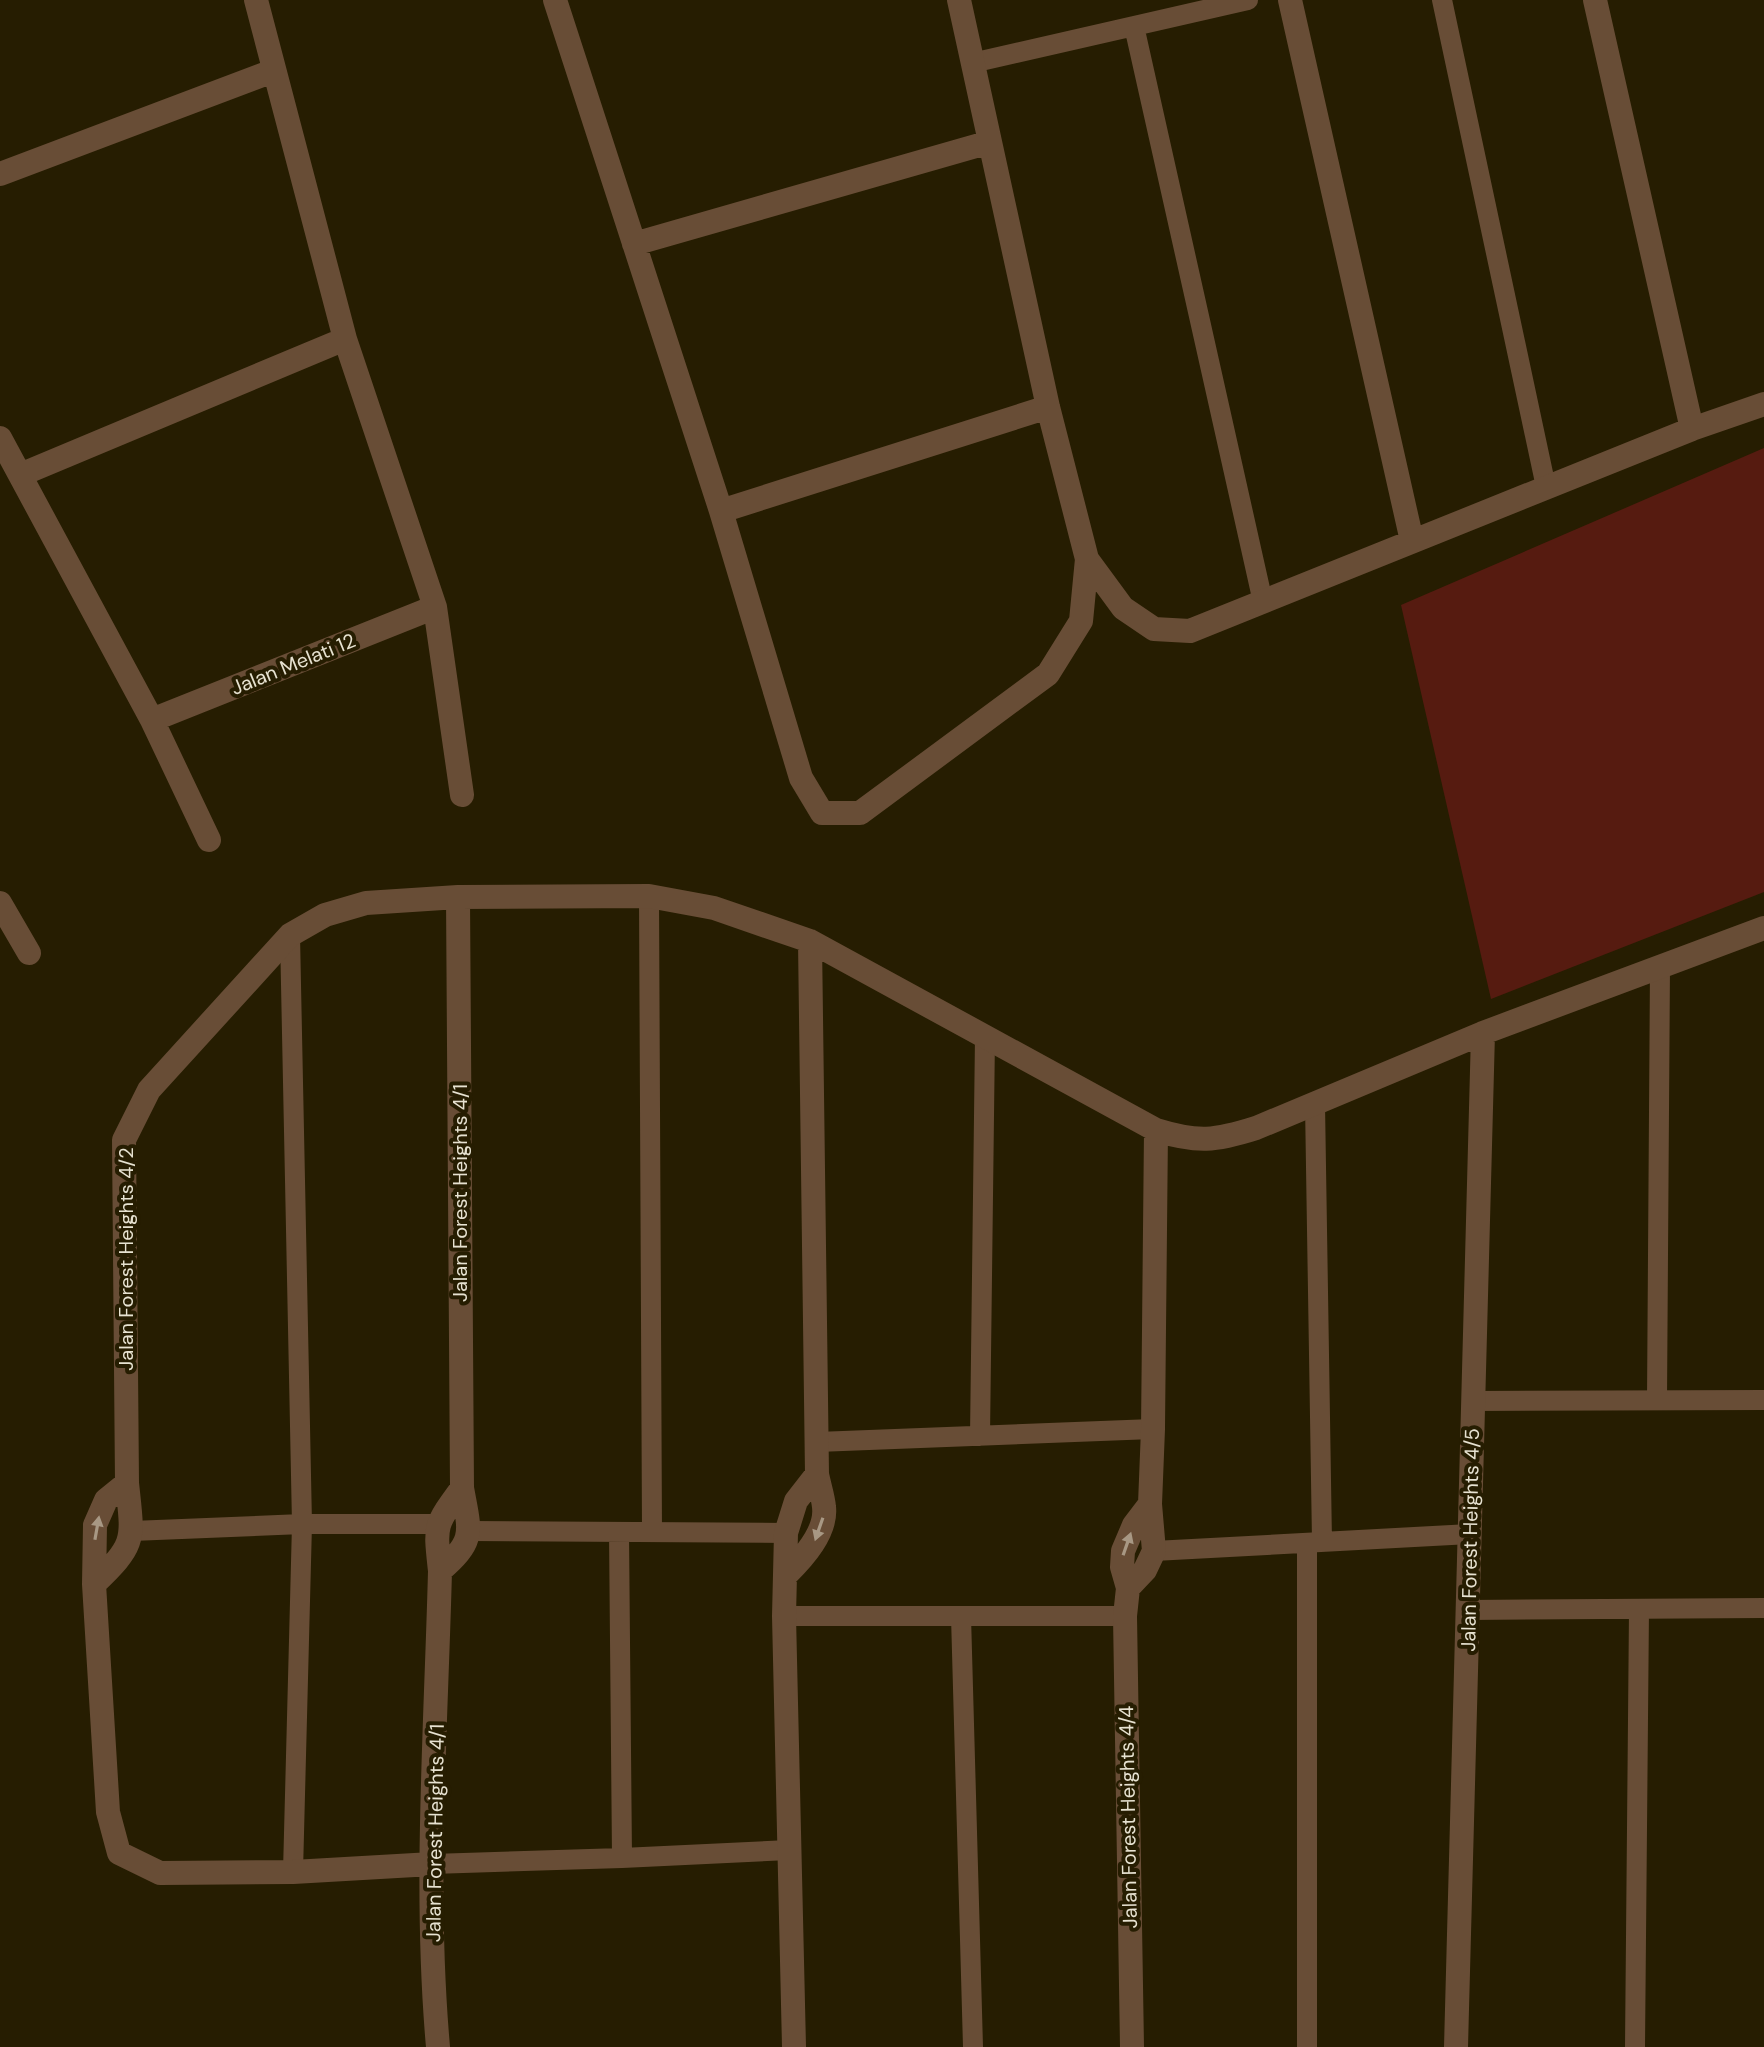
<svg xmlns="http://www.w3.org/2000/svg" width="1764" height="2047" viewBox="0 0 1764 2047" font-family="'DM Sans',sans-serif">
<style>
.green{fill:#561b10}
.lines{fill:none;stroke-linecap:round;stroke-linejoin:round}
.lane{stroke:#684d36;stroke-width:20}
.street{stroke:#684d36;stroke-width:24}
.oneway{fill:#a89884}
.labels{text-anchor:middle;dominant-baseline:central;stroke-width:8;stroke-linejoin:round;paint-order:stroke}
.street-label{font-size:20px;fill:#e7e2d1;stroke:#261d01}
</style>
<rect width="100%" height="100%" fill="#261d01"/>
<path class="green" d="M1764,448V892L1491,999L1401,605Z"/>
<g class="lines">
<path class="lane" d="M1442,0L1546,487
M1134,26L1263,602
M972,63L1248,0
M649,896L652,1532
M290,935L302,1524L293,1872
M1315,1104L1322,1542
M1657,1400L1660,967
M1473,1401L1764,1400
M980,1436L985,1036
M817,1442L1153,1429
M132,1531L302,1524H438
M469,1531L786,1533
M619,1532L622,1858L789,1850
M1307,1543V2047
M1154,1551L1470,1534
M1468,1610L1764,1608
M784,1616H1125
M961,1616L973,2047
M432,1864L622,1858
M1635,2047L1639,1609"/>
<path class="street" d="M256,0L345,339L435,607L462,795
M555,0L721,511L801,778L822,813H860L1048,674L1081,621L1087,559L1048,407L959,0
M1290,0L1412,541
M1595,0L1692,429
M0,174L273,71
M634,244L990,142
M0,438L152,720L209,840
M20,475L345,339
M721,511L1048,407
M1087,559L1123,608L1154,629L1190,631L1692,429L1764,404
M152,720L435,607
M0,903L29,953
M127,1483L106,1500L95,1525L94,1584L108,1812L119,1853L160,1873L293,1872L432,1864
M440,1571C476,1540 470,1532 462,1488L458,897
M787,1574C803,1558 827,1532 824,1507C823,1496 819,1485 817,1474L810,941
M94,1584C137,1543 133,1540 127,1483L124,1140L149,1090L290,935L325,915L366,903L458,897L649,896L714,908L810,941L1156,1130C1198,1143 1215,1141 1256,1128L1483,1033L1764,928
M1128,1588L1145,1570L1154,1551L1150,1504L1153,1429L1156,1130
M438,2047C424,1889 436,1729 440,1571C435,1525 434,1526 462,1488
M794,2047L784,1616L786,1533L796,1501L817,1474
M1132,2047L1125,1616L1128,1588L1122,1567L1123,1551L1134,1525L1150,1504
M1456,2047L1483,1033"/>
</g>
<defs><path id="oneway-solid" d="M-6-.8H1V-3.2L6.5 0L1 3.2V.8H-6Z" transform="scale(2)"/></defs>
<g class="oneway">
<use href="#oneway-solid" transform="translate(97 1528) rotate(-80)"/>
<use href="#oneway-solid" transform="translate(819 1529) rotate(109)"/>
<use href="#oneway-solid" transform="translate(1127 1544) rotate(-71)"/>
</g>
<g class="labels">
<g class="street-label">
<text transform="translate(293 664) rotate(-22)">Jalan Melati 12</text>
<text transform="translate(460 1193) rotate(-90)">Jalan Forest Heights 4/1</text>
<text transform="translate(126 1259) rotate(-90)">Jalan Forest Heights 4/2</text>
<text transform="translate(1470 1540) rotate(-89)">Jalan Forest Heights 4/5</text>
<text transform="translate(1128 1817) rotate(-91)">Jalan Forest Heights 4/4</text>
<text transform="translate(435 1833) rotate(-89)">Jalan Forest Heights 4/1</text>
</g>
</g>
</svg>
